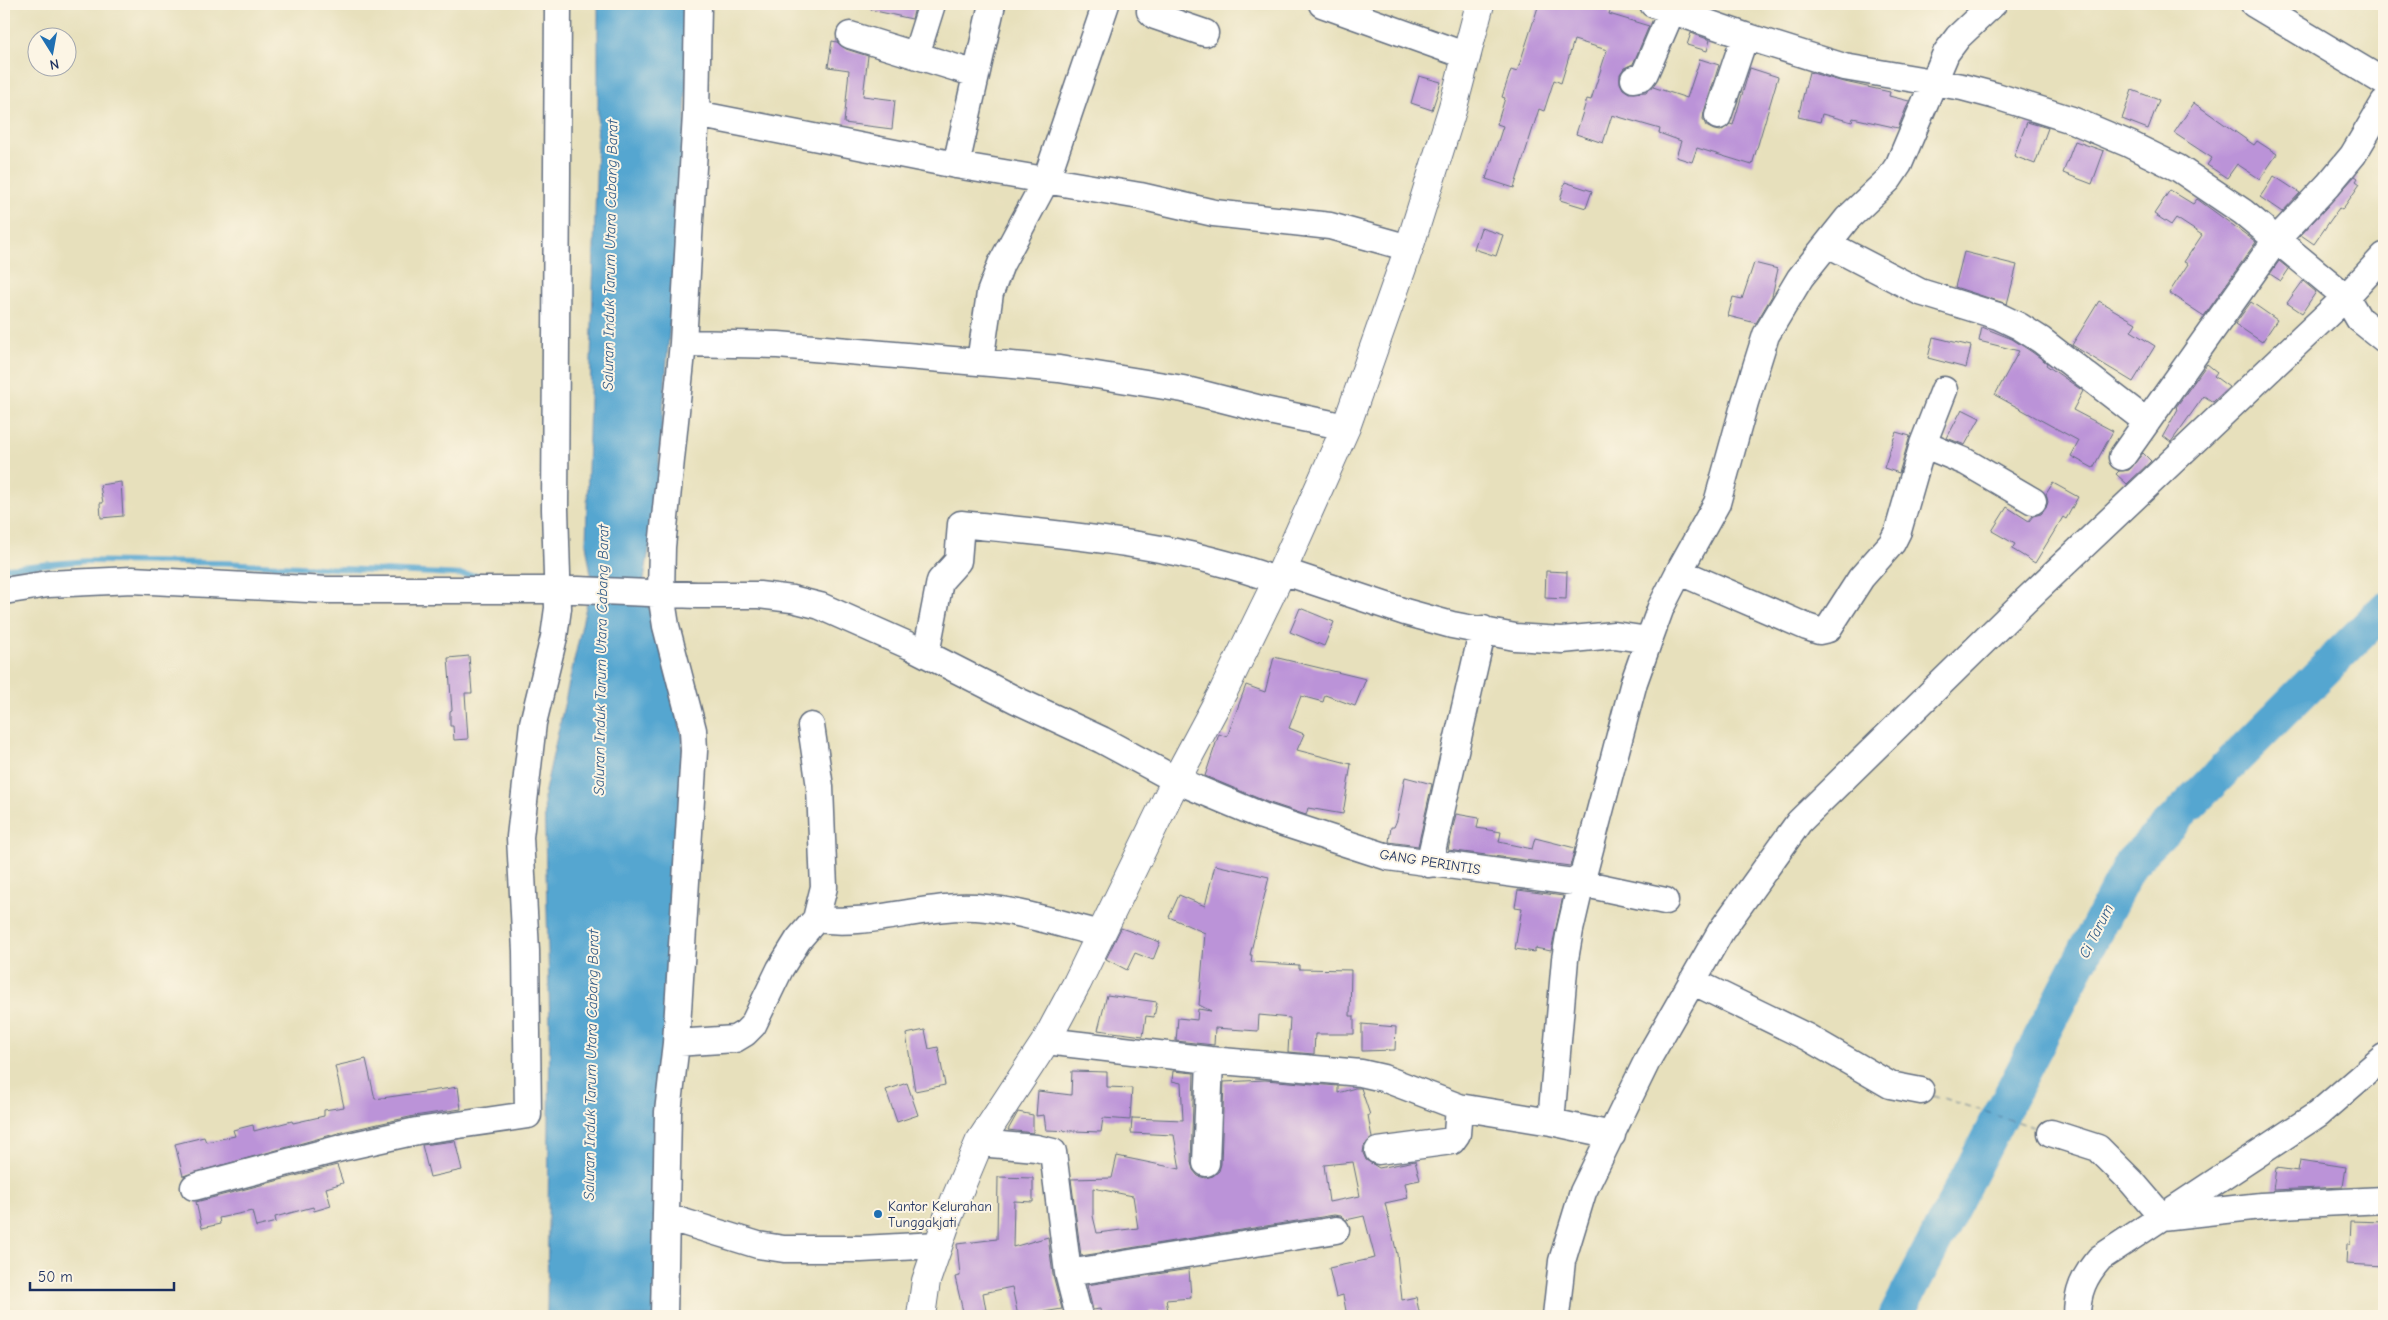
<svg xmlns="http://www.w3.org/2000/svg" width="2388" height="1320" viewBox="0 0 2388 1320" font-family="'Comic Neue',sans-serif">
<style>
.water{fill:#55a6d0;stroke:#386a97}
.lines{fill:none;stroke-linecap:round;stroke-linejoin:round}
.stream{stroke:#55a6d0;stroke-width:5.5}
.river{stroke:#55a6d0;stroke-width:35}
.ferry{stroke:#2f5986;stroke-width:1;stroke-dasharray:6 5;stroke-linecap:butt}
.building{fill:#bb93d8;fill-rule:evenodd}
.minor-casing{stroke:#626d7f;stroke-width:29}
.major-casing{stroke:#626d7f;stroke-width:30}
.minor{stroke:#fff;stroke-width:26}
.major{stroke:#fff;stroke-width:28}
.poi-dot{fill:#1f6fb2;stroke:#fcf5e5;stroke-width:2}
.labels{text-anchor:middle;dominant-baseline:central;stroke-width:4;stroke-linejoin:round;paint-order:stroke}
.street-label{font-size:14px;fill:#1b2f5e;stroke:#fcf5e5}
.poi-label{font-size:14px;fill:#1b2f5e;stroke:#fcf5e5;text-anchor:start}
.water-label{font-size:15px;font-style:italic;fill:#2f5986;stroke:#fcf5e5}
</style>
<rect width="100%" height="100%" fill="#fcf5e5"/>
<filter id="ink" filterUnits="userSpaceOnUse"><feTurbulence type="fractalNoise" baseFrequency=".02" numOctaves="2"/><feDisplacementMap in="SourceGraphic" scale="10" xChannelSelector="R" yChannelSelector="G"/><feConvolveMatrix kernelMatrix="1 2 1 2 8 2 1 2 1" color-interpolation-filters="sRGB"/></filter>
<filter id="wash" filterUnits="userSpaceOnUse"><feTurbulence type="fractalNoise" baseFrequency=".0096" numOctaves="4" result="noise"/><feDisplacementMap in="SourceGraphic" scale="20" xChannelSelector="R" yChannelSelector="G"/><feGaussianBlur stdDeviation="1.12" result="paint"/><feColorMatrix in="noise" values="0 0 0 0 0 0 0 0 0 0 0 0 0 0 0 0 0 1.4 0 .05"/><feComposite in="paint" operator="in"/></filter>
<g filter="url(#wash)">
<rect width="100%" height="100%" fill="#e7e0bc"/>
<path class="water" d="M598,4H688L685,131L655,513L642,592L657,626L683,739L657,1316H547L550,1027L544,795L592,580L586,544L598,105Z"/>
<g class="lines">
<path class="stream" d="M4,568L85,561L227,563L510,577"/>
<path class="river" d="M1896,1316L2131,863L2384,610"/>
<path class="ferry" d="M1933,1095L2039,1129"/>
</g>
<g id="blocks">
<path class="building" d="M872,4H916L912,19L871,10Z
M1539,4H1612L1609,14L1649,26L1633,64L1624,68L1620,74V83L1623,89L1629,93L1646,92L1653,87L1687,98L1700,59L1719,65L1704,112L1703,119L1706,126L1714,130L1721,131L1730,124L1733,125L1750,68L1778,77L1752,165L1697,148L1692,162L1676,157L1681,141L1659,133L1660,129L1612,115L1603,143L1576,134L1587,99L1591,100L1607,50L1574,40L1561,83L1554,80L1544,111L1539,109L1514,188L1486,179L1503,126L1497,124L1505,98L1502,97L1511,70L1517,72Z
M1691,33L1710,40L1707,51L1687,45Z
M832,41L837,42L846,49L868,56L863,96L895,100L892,129L844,123L849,70L828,67Z
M1809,72L1840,81L1890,92L1889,96L1909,101L1898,128L1853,118L1852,122L1822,114L1820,122L1798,117Z
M1419,76L1441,82L1432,110L1411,103Z
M2132,90L2159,100L2148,129L2122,119Z
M2194,103L2254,145L2257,141L2277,154L2260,179L2237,164L2227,178L2207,165L2212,158L2174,133Z
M2027,122L2048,128L2035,164L2014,156Z
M2075,141L2104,151L2092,184L2063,173Z
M2274,176L2300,193L2282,212L2260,197Z
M2355,176L2358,178L2356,181L2360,184L2342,210L2339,208L2314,244L2301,235Z
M1565,182L1592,191L1586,208L1560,200Z
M2170,190L2193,204L2197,199L2256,242L2204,316L2169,293L2188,264L2184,262L2202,235L2176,218L2171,225L2154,214Z
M1481,228L1503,235L1496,256L1474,249Z
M1964,252L2017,265L2007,304L1955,287Z
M2279,261L2289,269L2281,281L2270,274Z
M1754,263L1778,269L1772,296L1756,323L1728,316L1733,297L1742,299Z
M2303,281L2316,292L2302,313L2287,303Z
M2099,301L2136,323L2131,331L2155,346L2133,382L2072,345Z
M2251,302L2277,320L2262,342L2235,324Z
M1982,327L2012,339L2032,352L2047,363L2046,365L2083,391L2073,410L2113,431L2093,468L2071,456L2079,441L1995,395L2019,351L1979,341Z
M1933,337L1971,346L1966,368L1928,358Z
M2207,364L2217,372L2214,376L2229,387L2213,402L2204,396L2171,442L2163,436L2178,409L2176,407Z
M1962,409L1980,418L1965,445L1947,438Z
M1896,432L1910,436L1899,473L1884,468Z
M2143,453L2151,461L2127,484L2116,474L2119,471L2129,470Z
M121,482L123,516L101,518L100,503H103L100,485Z
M2053,483L2078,497L2066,519L2063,517L2035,563L2012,549L2015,544L1992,531L2007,507L2029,521L2033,516L2041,514L2046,508L2048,502L2046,494Z
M1546,571L1567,572L1566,599L1545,598Z
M1300,608L1334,622L1324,646L1290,632Z
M469,656L472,693H465L468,739L454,740L453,726H450V711L452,710L448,658Z
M1274,657L1366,679L1355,706L1325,695L1323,702L1301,696L1289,728L1304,734L1297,750L1351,764L1343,814L1308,808L1306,815L1267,802L1205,776L1219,734L1227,737L1246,685L1265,692Z
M1405,777L1432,784L1418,846L1389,842L1391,827H1394L1397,820Z
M1456,814L1479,818L1477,828L1501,832L1499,842L1532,849L1535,838L1575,848L1570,866L1448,850Z
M1215,865L1269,877L1250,955H1252L1251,962L1299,965V969L1351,970L1350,1016H1354V1034H1315L1314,1054L1288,1052L1290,1018L1259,1015L1258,1031L1215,1028L1214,1045L1176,1041L1178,1018L1197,1020L1198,1009L1211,1011L1199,1005L1205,933L1169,917L1179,895L1205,906Z
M1518,890L1563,896L1551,951L1535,948V952L1515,949L1522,908L1515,907Z
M1121,928L1160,942L1153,960L1135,953L1127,970L1106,959Z
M1107,995L1157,1002L1154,1017L1146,1016L1143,1036L1098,1030Z
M1362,1024L1396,1027L1395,1050L1362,1051Z
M925,1030L929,1049L938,1047L945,1085L915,1091L906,1034Z
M366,1059L375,1099L458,1087L461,1109L414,1116L342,1132L183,1176L175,1144L204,1137L206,1142L235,1136L233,1130L253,1125L254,1131L292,1121L293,1123L324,1116V1110L344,1107L335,1066Z
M1072,1071L1107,1072V1087L1132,1088L1130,1120L1103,1118L1101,1132L1046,1130L1044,1115L1036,1116L1038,1091L1071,1095Z
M1173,1071L1194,1073L1191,1162L1193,1170L1198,1176L1205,1178L1213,1176L1219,1171L1221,1164L1224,1082L1265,1080L1338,1086V1093L1355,1088H1361L1370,1115H1368L1372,1138L1364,1146L1363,1153L1366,1160L1379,1168L1415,1161L1420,1180L1405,1183L1408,1198L1385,1203L1397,1254L1402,1300L1416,1297L1420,1316H1347L1343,1295L1336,1297L1329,1268L1375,1258L1364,1216L1346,1220L1341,1216L1334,1215L1081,1256L1071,1179L1112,1178L1117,1156L1180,1169L1174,1135L1131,1133L1132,1118L1183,1120L1181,1083L1172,1081ZM1353,1162L1360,1196L1329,1202L1324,1165ZM1093,1188L1133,1196L1138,1228L1097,1233L1093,1216Z
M907,1083L918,1115L897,1122L886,1090Z
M1018,1112L1033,1115V1133L1008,1130Z
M455,1141L462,1170L430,1177L422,1145Z
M2300,1160L2346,1167L2343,1187L2273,1190L2276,1168L2298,1171Z
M337,1165L343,1183L326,1188L331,1206L314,1211L313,1207L275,1217L276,1222L256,1227L252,1211L219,1218L220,1224L202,1228L196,1202Z
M998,1177L1033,1178V1202L1014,1201L1013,1247L1048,1237L1053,1275L1062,1309L1018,1316L1012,1287L983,1293L987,1316H964L955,1277L960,1276L957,1244L997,1239Z
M2351,1221L2384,1222V1266L2346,1264L2347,1244H2350Z
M1189,1269L1191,1298L1166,1300L1168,1310L1149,1312L1150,1316H1101L1100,1309L1093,1310L1087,1285Z"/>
</g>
</g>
<g filter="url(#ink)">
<use href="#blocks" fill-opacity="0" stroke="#626d7f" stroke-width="1"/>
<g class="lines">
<g class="minor-casing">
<path id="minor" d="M1151,4L1150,11L1155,16L1205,33
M1322,4L1467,56
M1653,4L1745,36L1844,67L1962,87L1996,96L2072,120L2129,144L2178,168L2243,212L2346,297L2359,319L2384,339
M2254,4L2384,82
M850,35L976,74
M916,55L932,4
M1634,79L1642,77L1645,73L1672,10
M696,114L956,165L1140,196L1214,213L1330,226L1409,248
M1718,116L1745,36
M956,165L992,4
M1828,244L1920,292L1998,316L2019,326L2041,340L2147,422
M683,343L778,345L1059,369L1183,389L1269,411L1346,427
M980,362L990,293L1001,264L1046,180L1106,4
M1923,444L1966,462L2033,501
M2122,457L2276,240L2328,185L2353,155L2384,103
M1282,571L1405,612L1452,625L1515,637L1562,640L1614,635L1649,640
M1680,572L1807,627L1819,631L1828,629L1861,578L1892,543L1898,531L1923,444L1944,390
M4,591L48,584L132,580L327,590H578L697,595H759L792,599L820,606L910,646L1016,700L1102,740L1176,780L1262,816L1388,857L1581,883L1665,901
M926,654L940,581L958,561L961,524C1066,535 1178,543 1278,581
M1429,864L1483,629
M816,919C866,926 910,909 959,907C1003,905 1059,924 1101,934
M1692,981L1807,1037L1890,1085L1921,1091
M1046,1041L1210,1060L1361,1073L1383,1078L1459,1107L1551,1122L1612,1135
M676,1043L735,1039L745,1033L753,1025L780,969L798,940L816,919L824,887L823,864L820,787L811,726
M1551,1122L1565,959L1570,930L1581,883L1634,682L1649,640L1661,607L1682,566L1717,503L1745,402L1766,335L1800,278L1847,219L1889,179L1899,164L1946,53L1958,37L1993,4
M2051,1133L2098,1148L2132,1182L2162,1217L2261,1206L2384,1200
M979,1143L1036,1148L1053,1152L1068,1273L1079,1316
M1378,1151L1452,1141L1457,1134L1459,1107
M1206,1163L1210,1060
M194,1187L345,1147L417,1131L528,1115L526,951L520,837L533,723L554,637L558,608L555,509L558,4
M667,1217L758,1245L784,1249H861L938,1245
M1068,1273L1336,1230
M664,1316L668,1112L676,1043L694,751L693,730L666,626L661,594L662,547L683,343L696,114L698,4
M1556,1316L1562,1261L1583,1192L1649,1057L1721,931L1799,822L2025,601L2346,297L2384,256
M2077,1316C2077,1292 2084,1276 2100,1258L2318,1114L2384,1057"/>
</g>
<g class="major-casing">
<path id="major" d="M921,1316L926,1281L948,1217L979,1143L1046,1041L1077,983L1176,780L1224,690L1282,571L1346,427L1409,248L1453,107L1480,4"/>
</g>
<use href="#minor" class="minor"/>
<use href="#major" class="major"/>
</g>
</g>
<circle class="poi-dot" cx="878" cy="1214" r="5"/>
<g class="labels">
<g class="street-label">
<text transform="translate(1430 862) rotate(9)">GANG PERINTIS</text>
</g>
<g class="poi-label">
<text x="888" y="1206">Kantor Kelurahan<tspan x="888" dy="16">Tunggakjati</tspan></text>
</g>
<g class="water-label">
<text transform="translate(610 255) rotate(-89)">Saluran Induk Tarum Utara Cabang Barat</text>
<text transform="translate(601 660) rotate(-89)">Saluran Induk Tarum Utara Cabang Barat</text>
<text transform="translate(2096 931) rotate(-63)">Ci Tarum</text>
<text transform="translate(591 1065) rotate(-89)">Saluran Induk Tarum Utara Cabang Barat</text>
</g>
</g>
<rect width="2388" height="1320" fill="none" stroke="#fcf5e5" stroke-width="20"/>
<g transform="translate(52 52) rotate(169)"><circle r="24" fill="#fcf5e5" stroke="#a2a6af"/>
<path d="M0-4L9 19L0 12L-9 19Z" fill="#1f6fb2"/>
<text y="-8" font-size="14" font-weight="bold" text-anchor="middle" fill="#1b2f5e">N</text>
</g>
<path d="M30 1282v8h144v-8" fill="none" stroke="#1b2f5e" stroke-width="2.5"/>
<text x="38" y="1282" font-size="15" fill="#1b2f5e" stroke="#fcf5e5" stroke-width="4" paint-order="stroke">50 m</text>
</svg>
